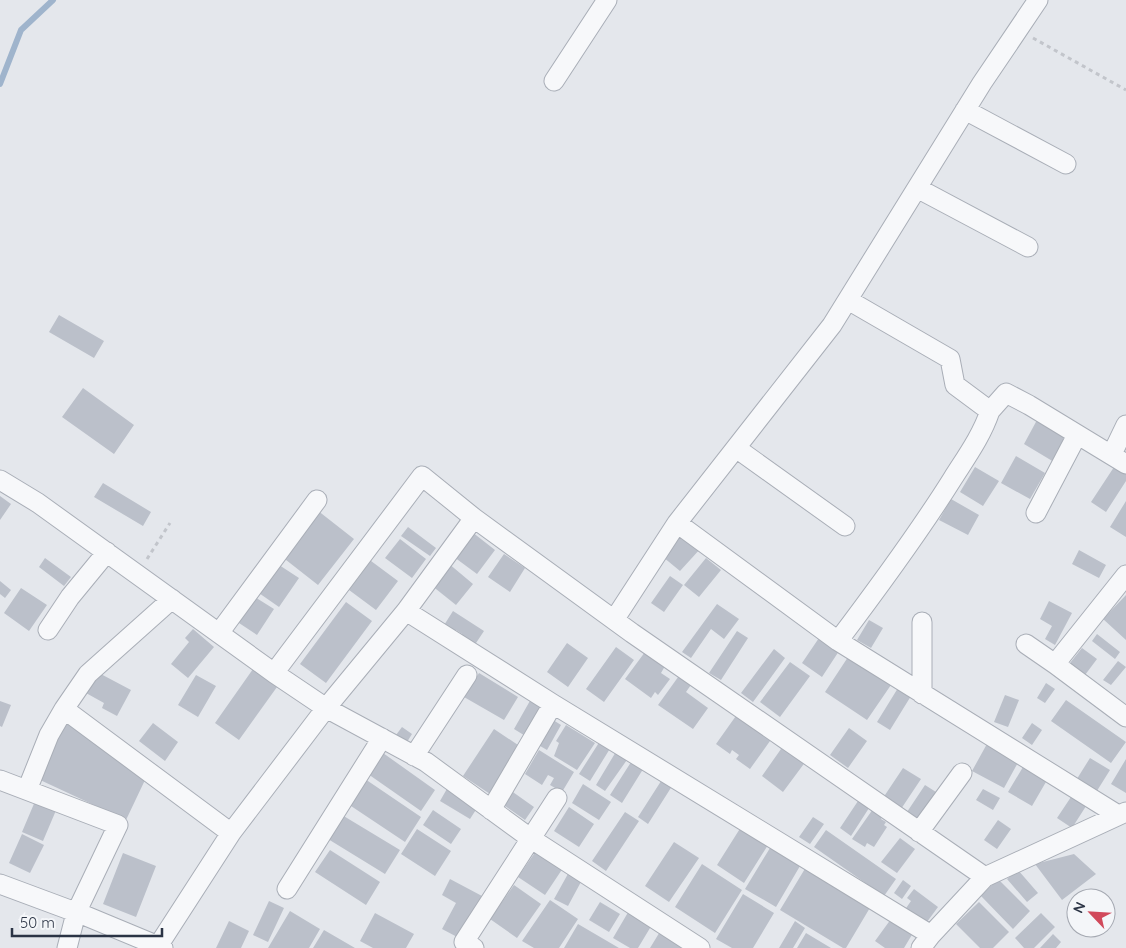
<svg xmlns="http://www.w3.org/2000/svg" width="1126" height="948" viewBox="0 0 1126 948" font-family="Quicksand,sans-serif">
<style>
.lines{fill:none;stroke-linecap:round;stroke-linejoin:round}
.stream{stroke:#9fb4cc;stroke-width:6}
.building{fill:#bbc0ca}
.minor-casing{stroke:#a9aeb7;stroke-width:21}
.path{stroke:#c2c5cb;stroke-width:3;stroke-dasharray:4 4;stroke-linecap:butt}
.minor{stroke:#f7f8fa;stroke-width:19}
</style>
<rect width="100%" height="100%" fill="#e4e7ec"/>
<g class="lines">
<path class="stream" d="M0,84L21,30L53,0"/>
</g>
<path class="building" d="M59,315L104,341L94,358L49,332Z
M83,388L134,425L114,454L62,417Z
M1037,420L1067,438L1054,462L1024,444Z
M1016,456L1045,473L1030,499L1001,483Z
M1116,464L1126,470V481L1106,512L1091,502Z
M975,467L999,481L983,506L960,492Z
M103,483L151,512L143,526L94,497Z
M0,496L11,504L0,520Z
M951,499L979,515L968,535L939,520Z
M1126,501V537L1110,527Z
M317,510L354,539L318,585L281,556Z
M408,527L436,548L430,556L401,536Z
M472,532L495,550L477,574L454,557Z
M683,533L701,548L680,571L663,557Z
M400,539L426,559L412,578L385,558Z
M1079,550L1106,565L1099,578L1072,564Z
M504,554L525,568L510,592L488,577Z
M45,558L71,577L64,586L39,567Z
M367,558L398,581L376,610L345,587Z
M706,558L721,570L699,597L684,585Z
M276,563L299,578L279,607L256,591Z
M448,563L473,584L456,605L431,585Z
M670,576L683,585L664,612L651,603Z
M0,581L11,590L5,598L0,594Z
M21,588L47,605L29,631L4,613Z
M1126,595V640L1103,619Z
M253,596L274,609L257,635L236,621Z
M1049,601L1072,613L1055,645L1045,639L1052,626L1040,619Z
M346,602L372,621L326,683L300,664Z
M717,604L739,619L724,639L711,629L691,658L682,652Z
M453,611L484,631L472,649L457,640L462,634L456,630L452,637L441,630Z
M869,620L883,628L871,648L857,640Z
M193,629L214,647L188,678L171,664L189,642L185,638Z
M737,631L748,638L721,680L709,673Z
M1097,634L1120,652L1115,659L1092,641Z
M821,635L841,648L822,677L802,663Z
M567,643L588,658L568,687L547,672Z
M616,647L634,660L604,702L586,689Z
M1082,648L1097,659L1085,675L1070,663Z
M774,649L785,658L753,702L741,693Z
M645,652L665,666L661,673L670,679L658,695L655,692L651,698L625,679Z
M850,654L893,682L867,720L825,692Z
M1118,661L1126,667L1111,685L1103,680Z
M790,662L810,676L780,717L760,702Z
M253,669L277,687L239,740L215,723Z
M97,672L131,690L117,716L102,708L104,703L86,693Z
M479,673L518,697L504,720L464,697Z
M681,673L693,682L686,692L708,708L693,729L658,705Z
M196,675L216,686L198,717L178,705Z
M1046,683L1055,689L1045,703L1037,698Z
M898,688L911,696L890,730L877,722Z
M1005,695L1019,700L1008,727L994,722Z
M531,699L544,707L527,737L514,729Z
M1066,700L1126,742L1111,763L1051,721Z
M0,701L11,705L2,727L0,726Z
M738,713L806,761L783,792L762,776L781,749L770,741L750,769L736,759L739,755L732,750L730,754L716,744Z
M68,717L145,780L126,820L38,779Z
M550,718L561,725L547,750L535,743Z
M153,723L178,742L165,761L139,741Z
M1032,723L1042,730L1032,745L1022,738Z
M566,725L595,743L577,770L554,756L559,743L556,741Z
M402,727L412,734L407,742L396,735Z
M849,728L867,741L848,768L830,755Z
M494,729L521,747L490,794L463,776Z
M600,741L611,747L590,781L579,774Z
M988,742L1020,759L1004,788L972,771Z
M539,750L574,772L562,792L550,785L554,778L548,775L542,785L525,774Z
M617,750L629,757L605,791L596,785Z
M383,753L435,790L421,811L368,774Z
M1090,758L1110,770L1095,794L1075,782Z
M633,759L645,766L622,803L610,795Z
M1126,759V793L1111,784Z
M1026,762L1050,775L1032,806L1008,792Z
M903,768L921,779L901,809L883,798Z
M663,778L674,783L648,824L638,817Z
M365,779L421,817L405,842L348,804Z
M583,784L611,802L599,820L572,803Z
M925,785L936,792L926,807L923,822L907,812Z
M448,787L479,805L470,819L440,801Z
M983,789L1000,798L993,810L976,800Z
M510,790L534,807L525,820L501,803Z
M1073,794L1088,803L1072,828L1057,818Z
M36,799L57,808L43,841L22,832Z
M858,801L869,808L851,836L840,828Z
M569,807L594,824L579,847L554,831Z
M873,809L883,815L881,819L886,822L884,825L887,827L874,847L867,843L865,847L852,839Z
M433,810L461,829L451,844L423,825Z
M625,812L639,821L606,871L592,861Z
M342,815L400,850L385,874L328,839Z
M813,817L824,824L810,844L799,837Z
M998,820L1011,829L997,849L984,840Z
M741,827L768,845L744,883L717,865Z
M417,829L451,851L435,876L401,854Z
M826,830L896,879L884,896L814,847Z
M22,834L44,845L30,873L9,863Z
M900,838L915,849L897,873L881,862Z
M674,842L699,858L669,902L645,886Z
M770,848L800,866L776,907L745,889Z
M330,850L380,882L366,905L315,872Z
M536,851L563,868L545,895L518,877Z
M123,853L156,866L136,917L103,904Z
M1074,854L1096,874L1062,900L1035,864Z
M702,864L742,890L715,933L675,907Z
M806,867L871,906L846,948H843L780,910Z
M1018,870L1038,893L1027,902L1007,879Z
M569,872L582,880L568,906L554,899Z
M450,879L482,896L461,939L442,929L456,903L442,895Z
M998,879L1030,911L1013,929L981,896Z
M903,880L911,886L902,899L894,893Z
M514,885L541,904L517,938L490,919Z
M914,889L938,907L924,926L904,911L911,901L907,898Z
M743,894L774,913L753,948H732L716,939Z
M550,900L578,919L559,948H534L522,941Z
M269,901L284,908L268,942L253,935Z
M600,902L620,914L609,932L589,920Z
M979,902L1009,932L993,948H980L956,924Z
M630,909L653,923L638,948H630L613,938Z
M290,911L320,929L309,948H268Z
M375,913L414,934L406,948H373L360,941Z
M1041,913L1055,927L1034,948H1024L1015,938Z
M891,919L913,933L904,948H885L875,941Z
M229,921L249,931L241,948H216Z
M795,921L805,928L793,948H779Z
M578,924L619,948H564Z
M324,930L355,948H313Z
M661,930L691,948H650Z
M806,933L831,948H797Z
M1053,934L1061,942L1056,948H1040Z"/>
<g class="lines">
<g class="minor-casing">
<path id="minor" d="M554,81L607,0
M965,110L1066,164
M917,188L1028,247
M848,300L950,359L955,385L990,411L1006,393L1029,405L1126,464
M736,448L845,526
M1112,454L1126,425
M0,480L38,503L274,673L326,708L426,762L530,838L700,948
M1036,513L1077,435
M677,523L838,641L1118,815
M1126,575L1055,664L1126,717
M406,611L553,704L931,935
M614,620L677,523L832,325L982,83L1038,0
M922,622V694
M48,630L70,597L107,552
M219,633L317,500
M838,641C878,588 918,534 953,478C967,456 982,435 990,411
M1026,644L1055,664
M274,673L422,476L474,518
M64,709L88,674L172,599
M414,756L467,675
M0,780L118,825L76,913L67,948
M27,790L49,735L64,709L231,833
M491,810L553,704
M919,832L962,773
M0,884L86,916L163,948
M287,889L382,738
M158,946L231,833L326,708L406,611L474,518L632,633L985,877
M474,948L464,942L557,798
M921,948L931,935L985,877L1126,812"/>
</g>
<path class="path" d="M1033,38L1126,90
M147,559L170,523"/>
<use href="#minor" class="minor"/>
</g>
<g transform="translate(1091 913) rotate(295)"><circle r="24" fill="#f4f6f9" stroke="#a4a8b1"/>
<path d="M0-4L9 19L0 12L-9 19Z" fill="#d1495b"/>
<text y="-8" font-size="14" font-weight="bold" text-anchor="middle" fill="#2b3445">N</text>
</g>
<path d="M12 928v8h150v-8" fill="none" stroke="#2b3445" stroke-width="2.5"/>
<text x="20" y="928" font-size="15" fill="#2b3445" stroke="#f4f6f9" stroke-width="4" paint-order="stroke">50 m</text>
</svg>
